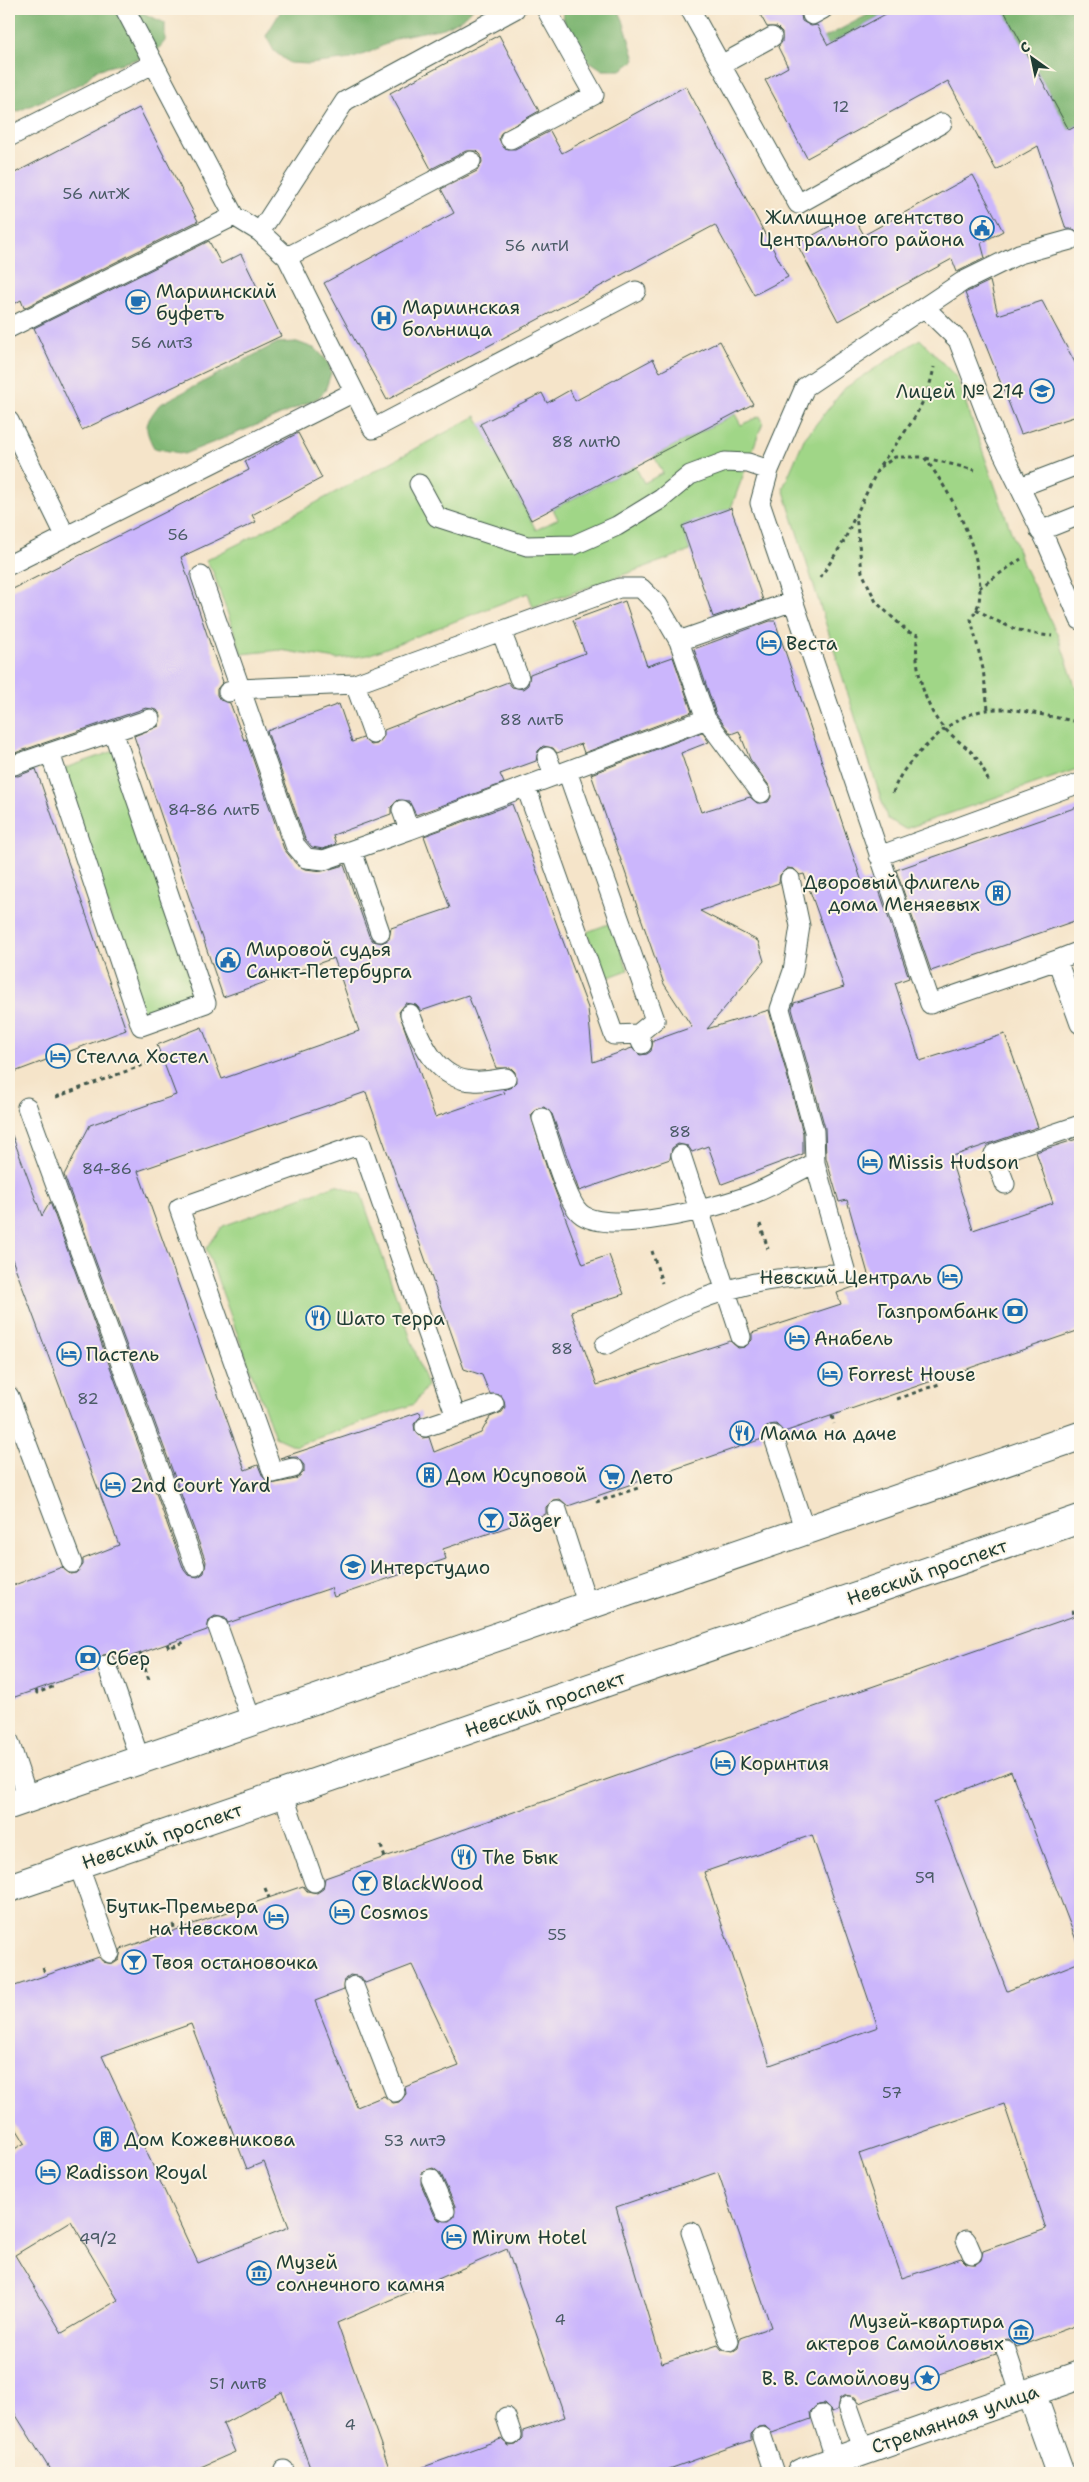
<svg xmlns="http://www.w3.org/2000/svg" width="1089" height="2482" viewBox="0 0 1089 2482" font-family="'Shantell Sans',sans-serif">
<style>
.green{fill:#a0d687;stroke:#608a5e}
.forest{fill:#80b774;stroke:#507a54}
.building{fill:#cbb6fc;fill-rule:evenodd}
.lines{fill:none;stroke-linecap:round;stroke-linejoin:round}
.lane-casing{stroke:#3f564a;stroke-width:21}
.street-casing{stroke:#3f564a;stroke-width:30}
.primary-casing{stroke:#3f564a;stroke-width:30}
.path{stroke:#3f564a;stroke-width:3;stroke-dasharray:4 4;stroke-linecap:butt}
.lane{stroke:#fff;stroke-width:19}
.street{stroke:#fff;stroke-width:28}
.primary{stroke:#fff;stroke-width:28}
.labels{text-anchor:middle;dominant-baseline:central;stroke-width:4;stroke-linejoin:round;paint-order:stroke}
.number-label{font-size:16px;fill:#4a5b66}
.poi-label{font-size:19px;fill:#1f3d34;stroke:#fcf5e5;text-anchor:start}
.street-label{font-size:19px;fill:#1f3d34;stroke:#fcf5e5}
</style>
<rect width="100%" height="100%" fill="#fcf5e5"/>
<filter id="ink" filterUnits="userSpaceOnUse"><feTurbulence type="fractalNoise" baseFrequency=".02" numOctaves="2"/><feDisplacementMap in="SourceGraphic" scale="10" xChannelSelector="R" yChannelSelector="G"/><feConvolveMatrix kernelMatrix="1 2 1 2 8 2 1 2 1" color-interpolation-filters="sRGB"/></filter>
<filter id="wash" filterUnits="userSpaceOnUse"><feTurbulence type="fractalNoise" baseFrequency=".0096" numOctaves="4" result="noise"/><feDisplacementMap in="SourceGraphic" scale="20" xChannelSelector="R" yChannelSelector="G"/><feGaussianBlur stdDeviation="1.12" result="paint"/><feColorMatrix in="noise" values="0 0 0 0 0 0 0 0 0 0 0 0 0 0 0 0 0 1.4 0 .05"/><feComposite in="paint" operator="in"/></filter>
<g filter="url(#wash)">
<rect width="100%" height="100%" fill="#f5e4c9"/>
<path class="green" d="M920,339L957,378L1021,560L1058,636L1080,700V768L905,829L887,818L783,488L804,439L845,388Z
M735,414L741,425L760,416L763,422L731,508L682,526L690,551L533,607L528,593L368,655L337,659L280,650L242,654L213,572L206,560L262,532L476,416L536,530L558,519L553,509L635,466L644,483L663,473L654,456Z
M114,751L196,998L143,1016L63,769Z
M611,923L628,970L604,979L587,932Z
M336,1185L361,1194L427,1386L414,1404L295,1446L275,1437L206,1248L223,1226Z"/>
<path class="forest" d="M9,9H134L165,23V41L153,55L96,70L83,83L9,115Z
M282,9H473L460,20L444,28L402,36L370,52L351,59L309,64L289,63L274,51L266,36Z
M562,9H618L623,20L635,60L621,70H603L572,50L566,31Z
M879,9H895L828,45L824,38Z
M1003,9H1077L1080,14V124L1069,130Z
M297,342L316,349L329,363L331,373L325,391L318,398L267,421L184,454L154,448C143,426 145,424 159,405L277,343Z"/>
<g id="blocks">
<path class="building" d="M757,9H803L801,15L802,21L811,26L817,25L828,45L895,9H1003L1069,130L1080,124V236L1073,229H1066L1038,146L996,170L948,81L807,158L765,80L788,67L778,47L782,42V32L777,27H767Z
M499,35L539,111L501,133L499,139L504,148L515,149L550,131L562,153L686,86L788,277L754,295L715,225L387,400L324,283L454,213L441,189L477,171L482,162L481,155L477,151H466L431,169L390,93Z
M139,108L198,221L24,308L21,300L9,307V176Z
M973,175L1003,231L981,243L985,258L957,272L952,259L838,321L797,244L852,214L864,235Z
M209,241L221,264L241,254L281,336L82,430L34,328Z
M990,281L998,315L1042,301L1080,372V415L1021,434L965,293Z
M720,341L753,404L531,520L480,424L542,393L547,403L570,390L575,401L653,359L660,372Z
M298,433L322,478L252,515L256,522L181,557L223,682L217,689V695L220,700L230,703L244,740L246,739L284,849L297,865L305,869L323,871L344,865L369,936L373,941L383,943L389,939L391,928L450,908L424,836L512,804L588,1008L593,1062L632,1048L640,1055L647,1054L651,1051L653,1041L692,1027L664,984L591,774L702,732L709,742L681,753L701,812L750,797L757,803L768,802L771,797L770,787L750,759L739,731L731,734L716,714L694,649L770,621H775L862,882L875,878L909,978L895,983L920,1061L1005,1034L1038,1127L950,1157L973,1230L1053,1203L1036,1152L1080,1138V1330L784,1432L776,1424L769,1425L762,1432V1439L568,1506L560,1499L553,1500L546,1507V1514L443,1549L446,1559L334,1597L331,1588L228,1623L225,1618L215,1616L209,1620L207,1630L118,1661L110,1654L103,1655L96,1662V1669L9,1699V1587L62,1567L70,1574L76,1573L83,1565V1559L119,1545L9,1251V1136L12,1135L42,1216L50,1202L184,1570L188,1575L198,1577L204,1573L206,1562L64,1175L90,1125L176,1095L157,1045L202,1027L222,1079L359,1031L334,958L223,997L134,736L159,726L161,716L157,710L146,708L9,755V591L249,470L245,461ZM787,868L794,869L800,875L804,874L844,987L794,1003L792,1009L825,1128L826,1158L839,1202L847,1200L870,1281L837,1293L841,1304L752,1333V1340L745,1347L738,1348L730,1341L597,1385L571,1311L624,1294L609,1255L583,1264L548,1172L531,1115L538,1108L544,1107L552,1114L579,1191L670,1159L672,1148L678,1144L688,1146L692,1152L708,1146L722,1184L803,1154V1133L769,1010L707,1029L764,961L758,941L700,911L779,883L780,875ZM468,995L496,1068H511L515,1072L516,1082L512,1087L503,1090L505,1093L435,1117L399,1012L406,1003L416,1005L421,1011ZM366,1092L464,1369L482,1375L490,1394L501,1395L504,1400L505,1407L502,1412L490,1417L481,1433L434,1452L429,1437L422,1438L415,1431L414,1424L421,1416L420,1412L280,1458L297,1457L304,1465V1472L296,1479L271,1484L263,1477L258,1465L245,1470L138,1171Z
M731,508L763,600L713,617L682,526Z
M625,601L647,666L673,657L692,712L584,753L581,744L557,753L553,748L543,746L538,751L536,761L500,774L504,783L416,815L409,801L398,800L391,807V814L333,835L336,844L323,849L312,847L305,839L267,731L339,704L352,742L363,738L371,745L377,744L384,736V730L508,682L512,687L523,689L528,685L530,674L585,653L573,620Z
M36,769L126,1030L9,1074V775L18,776Z
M1080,806V919L931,971L896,870Z
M1080,1614V1944L1078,1945L1011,1771L934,1802L1007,1991L1080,1962V2324L1017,2347L1009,2339L1002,2340L995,2347L996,2354L859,2403L855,2397L845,2395L839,2399L837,2410L832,2412L824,2404L817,2405L810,2412L811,2419L772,2433L765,2426L758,2427L751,2434V2440L658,2473H419L418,2469L501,2439L509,2446L516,2445L523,2438V2431L565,2417L507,2249L337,2323L391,2473H312L282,2392L223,2424L235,2452L187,2473H52L9,2404V2152L25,2143L9,2117V1988L99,1957L103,1962L113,1964L119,1960L121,1949L303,1886L307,1891L317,1893L323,1889L325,1878ZM812,1835L878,2027L770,2065L704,1872ZM412,1965L459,2066L405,2087L406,2094L399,2102L393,2103L384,2096L357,2107L315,2001L344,1990L345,1979L350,1975L361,1977L365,1983ZM191,2024L247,2169L264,2162L289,2227L198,2263L102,2056ZM1004,2104L1046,2229L983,2251L981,2260L976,2264L966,2263L961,2258L902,2278L859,2154ZM433,2168L441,2174L455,2206L454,2217L449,2221L439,2220L435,2216L421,2184L422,2172ZM718,2172L771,2327L740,2338L738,2348L732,2352L722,2350L718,2345L662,2363L616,2207ZM71,2221L118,2300L62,2333L15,2255Z"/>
</g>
</g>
<g filter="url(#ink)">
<use href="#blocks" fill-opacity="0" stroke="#3f564a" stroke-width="1"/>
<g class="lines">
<g class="lane-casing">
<path id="lane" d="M125,9L234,216
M690,9L721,65L772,37
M812,15L823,9
M721,65L798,204L942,123
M9,137L153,64
M510,139L594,95L546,9
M260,232L345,101L515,9
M1070,240L1019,254L962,282L805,387L769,470L760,503L930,1004L1057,960L1080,1024
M287,257L373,429L636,291
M924,307L958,340L996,439L1047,543L1080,620
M9,328L234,216L260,232L287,257L471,161
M9,421L66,537
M419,484L437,517L527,546L574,545L617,526L661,499L690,475L725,462L748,463L769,470
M1020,487L1080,464
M1040,531L1080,515
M9,565L354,392
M201,576L295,845L306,858L324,860L409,830L402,810
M501,631L619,588H641L658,605L679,641L706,719L761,793
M679,641L793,601
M355,684L373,734
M228,692L239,689L355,684L501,631L519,678
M50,753L141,1026L206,1003L113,731
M547,757L555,776
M14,765L150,719
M567,771L655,1020L638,1034L642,1044
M526,787L614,1035L638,1034
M409,830L706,719
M352,851L380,932
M879,856L1080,783
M1057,960L1080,951
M410,1014C422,1044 437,1080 474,1081C484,1082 496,1079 506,1078
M27,1107L195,1566
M542,1118C549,1138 566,1201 580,1213C607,1237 719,1207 750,1195C773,1186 794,1173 815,1163
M681,1155L741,1337
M1005,1184L994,1154L1080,1125
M605,1345C660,1316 715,1287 778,1279C800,1276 824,1275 846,1273L815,1163L814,1131L780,1009L793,971L800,926L790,879
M9,1396L72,1563
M425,1427L494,1404
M773,1435L805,1531
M293,1468L273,1473L179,1208L361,1144L456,1417
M557,1510L588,1606
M218,1627L252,1722
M107,1665L140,1760
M9,1741L28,1798
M283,1794L314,1882
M78,1864L110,1953
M354,1986L395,2092
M431,2179L445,2211
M691,2232L729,2341
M966,2240L972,2254
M1006,2350L1021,2396
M848,2406L864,2451
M821,2415L836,2461
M506,2417L512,2435
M762,2437L774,2473
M284,2470L285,2473"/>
</g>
<g class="street-casing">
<path id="street" d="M1031,2392L1060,2473
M801,2473L1080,2375"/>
</g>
<g class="primary-casing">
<path id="primary" d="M9,1805L1080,1436
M9,1888L1080,1519"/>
</g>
<path class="path" d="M926,458L975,470
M880,465C904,434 927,406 934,367
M820,578L844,541L855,516
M979,588L1021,559
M976,609C1004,626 1019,633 1052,636
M988,709L983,669L971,619C974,614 978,607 979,602C986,556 951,492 924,457H895L878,469L856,515L862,572L876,602L908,632L918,635C912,660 925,710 944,728C967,751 977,749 989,783
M893,793C898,775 911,760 925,747C980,690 1012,711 1080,722
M56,1097L154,1061L151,1055
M760,1224L768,1249
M652,1251L662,1283
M897,1399L942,1383
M832,1416L834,1424
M596,1502L641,1487
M1072,1610L1075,1616
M167,1644L169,1648L187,1641
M140,1653L149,1680
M36,1690L37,1693L55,1686
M381,1846L385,1858
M265,1888L269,1898
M173,1924L175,1931
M43,1968L46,1975"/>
<use href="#lane" class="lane"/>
<use href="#street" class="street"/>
<use href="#primary" class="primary"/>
</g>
</g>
<defs>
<g id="civic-ring" transform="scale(1.25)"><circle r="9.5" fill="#fcf5e5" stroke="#1f6fb2" stroke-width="1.5"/><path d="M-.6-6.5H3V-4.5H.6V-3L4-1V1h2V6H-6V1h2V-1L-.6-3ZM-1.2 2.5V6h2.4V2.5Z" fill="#1f6fb2"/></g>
<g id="cafe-ring" transform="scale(1.25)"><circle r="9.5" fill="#fcf5e5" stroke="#1f6fb2" stroke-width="1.5"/><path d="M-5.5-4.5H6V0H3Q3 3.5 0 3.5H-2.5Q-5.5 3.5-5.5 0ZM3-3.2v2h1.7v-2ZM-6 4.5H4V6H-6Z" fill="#1f6fb2"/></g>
<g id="hospital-ring" transform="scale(1.25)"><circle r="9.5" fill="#fcf5e5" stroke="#1f6fb2" stroke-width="1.5"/><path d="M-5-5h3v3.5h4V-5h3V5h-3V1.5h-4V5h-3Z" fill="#1f6fb2"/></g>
<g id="school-ring" transform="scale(1.25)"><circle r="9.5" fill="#fcf5e5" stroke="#1f6fb2" stroke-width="1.5"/><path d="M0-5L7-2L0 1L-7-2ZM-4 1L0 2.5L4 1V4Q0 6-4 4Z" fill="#1f6fb2"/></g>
<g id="hotel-ring" transform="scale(1.25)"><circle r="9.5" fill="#fcf5e5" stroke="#1f6fb2" stroke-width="1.5"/><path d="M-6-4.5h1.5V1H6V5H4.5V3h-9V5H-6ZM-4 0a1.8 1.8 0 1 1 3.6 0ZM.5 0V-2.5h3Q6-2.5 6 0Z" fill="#1f6fb2"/></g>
<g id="building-ring" transform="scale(1.25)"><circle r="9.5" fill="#fcf5e5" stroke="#1f6fb2" stroke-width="1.5"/><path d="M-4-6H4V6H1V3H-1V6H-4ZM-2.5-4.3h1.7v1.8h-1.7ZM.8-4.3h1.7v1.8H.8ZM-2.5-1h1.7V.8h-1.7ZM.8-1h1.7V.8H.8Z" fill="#1f6fb2"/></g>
<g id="bank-ring" transform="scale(1.25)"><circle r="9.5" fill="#fcf5e5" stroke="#1f6fb2" stroke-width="1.5"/><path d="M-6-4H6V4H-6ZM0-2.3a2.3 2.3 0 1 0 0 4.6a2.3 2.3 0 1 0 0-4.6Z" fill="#1f6fb2"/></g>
<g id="restaurant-ring" transform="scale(1.25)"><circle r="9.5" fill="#fcf5e5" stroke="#1f6fb2" stroke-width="1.5"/><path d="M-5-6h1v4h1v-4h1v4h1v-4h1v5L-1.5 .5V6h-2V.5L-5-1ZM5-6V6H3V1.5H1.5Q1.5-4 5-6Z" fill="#1f6fb2"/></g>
<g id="supermarket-ring" transform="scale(1.25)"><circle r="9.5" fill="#fcf5e5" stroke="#1f6fb2" stroke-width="1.5"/><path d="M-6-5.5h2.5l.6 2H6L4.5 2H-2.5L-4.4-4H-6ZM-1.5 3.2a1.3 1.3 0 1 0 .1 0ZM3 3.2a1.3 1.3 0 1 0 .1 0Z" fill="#1f6fb2"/></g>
<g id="bar-ring" transform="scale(1.25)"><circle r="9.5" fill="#fcf5e5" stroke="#1f6fb2" stroke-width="1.5"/><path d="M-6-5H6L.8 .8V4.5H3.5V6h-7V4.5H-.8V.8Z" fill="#1f6fb2"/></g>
<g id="university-ring" transform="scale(1.25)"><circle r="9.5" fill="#fcf5e5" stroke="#1f6fb2" stroke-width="1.5"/><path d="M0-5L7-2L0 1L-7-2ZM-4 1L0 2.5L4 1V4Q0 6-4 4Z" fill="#1f6fb2"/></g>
<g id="museum-ring" transform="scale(1.25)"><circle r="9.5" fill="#fcf5e5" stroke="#1f6fb2" stroke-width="1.5"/><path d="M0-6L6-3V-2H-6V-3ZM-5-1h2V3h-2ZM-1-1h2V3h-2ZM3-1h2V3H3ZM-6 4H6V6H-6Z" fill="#1f6fb2"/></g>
<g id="sight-ring" transform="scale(1.25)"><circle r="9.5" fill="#fcf5e5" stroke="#1f6fb2" stroke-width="1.5"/><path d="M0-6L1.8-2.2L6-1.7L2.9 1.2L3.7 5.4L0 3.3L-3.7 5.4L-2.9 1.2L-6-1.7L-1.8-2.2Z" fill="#1f6fb2"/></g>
</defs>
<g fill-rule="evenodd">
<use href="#civic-ring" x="982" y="228"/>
<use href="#cafe-ring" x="138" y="302"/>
<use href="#hospital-ring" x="384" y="318"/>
<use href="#school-ring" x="1042" y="391"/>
<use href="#hotel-ring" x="769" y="643"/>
<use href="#building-ring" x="998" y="893"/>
<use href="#civic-ring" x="228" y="960"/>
<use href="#hotel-ring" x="58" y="1056"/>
<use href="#hotel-ring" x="870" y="1162"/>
<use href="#hotel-ring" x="950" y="1277"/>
<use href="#bank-ring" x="1015" y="1311"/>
<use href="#restaurant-ring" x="318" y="1318"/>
<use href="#hotel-ring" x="797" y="1338"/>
<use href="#hotel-ring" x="69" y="1354"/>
<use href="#hotel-ring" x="830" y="1374"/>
<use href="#restaurant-ring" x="742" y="1433"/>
<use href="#building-ring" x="429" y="1475"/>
<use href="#supermarket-ring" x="612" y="1477"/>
<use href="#hotel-ring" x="113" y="1485"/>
<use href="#bar-ring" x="491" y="1520"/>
<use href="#university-ring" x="353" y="1567"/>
<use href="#bank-ring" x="88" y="1658"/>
<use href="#hotel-ring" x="723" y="1763"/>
<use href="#restaurant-ring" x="464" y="1857"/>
<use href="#bar-ring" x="365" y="1883"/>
<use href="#hotel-ring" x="342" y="1912"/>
<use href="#hotel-ring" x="276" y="1917"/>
<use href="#bar-ring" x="134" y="1962"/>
<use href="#building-ring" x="106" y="2139"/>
<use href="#hotel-ring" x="48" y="2172"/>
<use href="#hotel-ring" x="454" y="2237"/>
<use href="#museum-ring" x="259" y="2273"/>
<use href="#museum-ring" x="1021" y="2332"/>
<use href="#sight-ring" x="927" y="2378"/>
</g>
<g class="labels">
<g class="number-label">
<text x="841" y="106">12</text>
<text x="96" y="193">56 литЖ</text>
<text x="537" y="245">56 литИ</text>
<text x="162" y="342">56 литЗ</text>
<text x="586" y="441">88 литЮ</text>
<text x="178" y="534">56</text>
<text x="532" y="719">88 литБ</text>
<text x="214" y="809">84-86 литБ</text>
<text x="680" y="1131">88</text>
<text x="107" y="1168">84-86</text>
<text x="562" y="1348">88</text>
<text x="88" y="1398">82</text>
<text x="925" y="1877">59</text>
<text x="557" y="1934">55</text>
<text x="892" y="2092">57</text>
<text x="415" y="2140">53 литЭ</text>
<text x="98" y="2238">49/2</text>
<text x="560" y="2319">4</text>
<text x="238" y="2383">51 литВ</text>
<text x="350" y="2424">4</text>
</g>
<g class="poi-label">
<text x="964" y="217" text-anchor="end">Жилищное агентство<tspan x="964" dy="22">Центрального района</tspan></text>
<text x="156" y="291">Мариинский<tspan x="156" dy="22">буфетъ</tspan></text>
<text x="402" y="307">Мариинская<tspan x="402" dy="22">больница</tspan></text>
<text x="1024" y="391" text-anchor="end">Лицей № 214</text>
<text x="786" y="643">Веста</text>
<text x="980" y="882" text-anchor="end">Дворовый флигель<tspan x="980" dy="22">дома Меняевых</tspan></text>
<text x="246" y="949">Мировой судья<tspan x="246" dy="22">Санкт-Петербурга</tspan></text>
<text x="76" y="1056">Стелла Хостел</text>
<text x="888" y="1162">Missis Hudson</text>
<text x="932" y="1277" text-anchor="end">Невский Централь</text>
<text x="998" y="1311" text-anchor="end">Газпромбанк</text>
<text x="336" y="1318">Шато терра</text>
<text x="814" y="1338">Анабель</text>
<text x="86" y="1354">Пастель</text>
<text x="848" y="1374">Forrest House</text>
<text x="760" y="1433">Мама на даче</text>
<text x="446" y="1475">Дом Юсуповой</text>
<text x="630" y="1477">Лето</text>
<text x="130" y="1485">2nd Court Yard</text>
<text x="508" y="1520">Jäger</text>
<text x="370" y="1567">Интерстудио</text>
<text x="106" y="1658">Сбер</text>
<text x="740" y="1763">Коринтия</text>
<text x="482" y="1857">The Бык</text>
<text x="382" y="1883">BlackWood</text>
<text x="258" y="1906" text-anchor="end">Бутик-Премьера<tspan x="258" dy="22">на Невском</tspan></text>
<text x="360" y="1912">Cosmos</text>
<text x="152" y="1962">Твоя остановочка</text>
<text x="124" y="2139">Дом Кожевникова</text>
<text x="66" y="2172">Radisson Royal</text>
<text x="472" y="2237">Mirum Hotel</text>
<text x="276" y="2262">Музей<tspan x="276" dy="22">солнечного камня</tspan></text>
<text x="1004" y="2321" text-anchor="end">Музей-квартира<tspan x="1004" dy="22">актеров Самойловых</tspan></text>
<text x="910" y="2378" text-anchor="end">В. В. Самойлову</text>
</g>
<g class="street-label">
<text transform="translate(927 1572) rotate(-19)">Невский проспект</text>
<text transform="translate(545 1704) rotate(-19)">Невский проспект</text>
<text transform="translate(162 1836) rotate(-19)">Невский проспект</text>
<text transform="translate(955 2419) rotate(-19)">Стремянная улица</text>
</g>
</g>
<rect width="1089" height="2482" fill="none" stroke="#fcf5e5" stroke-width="30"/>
<g transform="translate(1032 58) rotate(327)" stroke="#fcf5e5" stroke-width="4" paint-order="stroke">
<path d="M0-4L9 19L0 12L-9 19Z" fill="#1f3d34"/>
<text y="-8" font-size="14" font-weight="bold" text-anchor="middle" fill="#1f3d34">С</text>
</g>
</svg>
